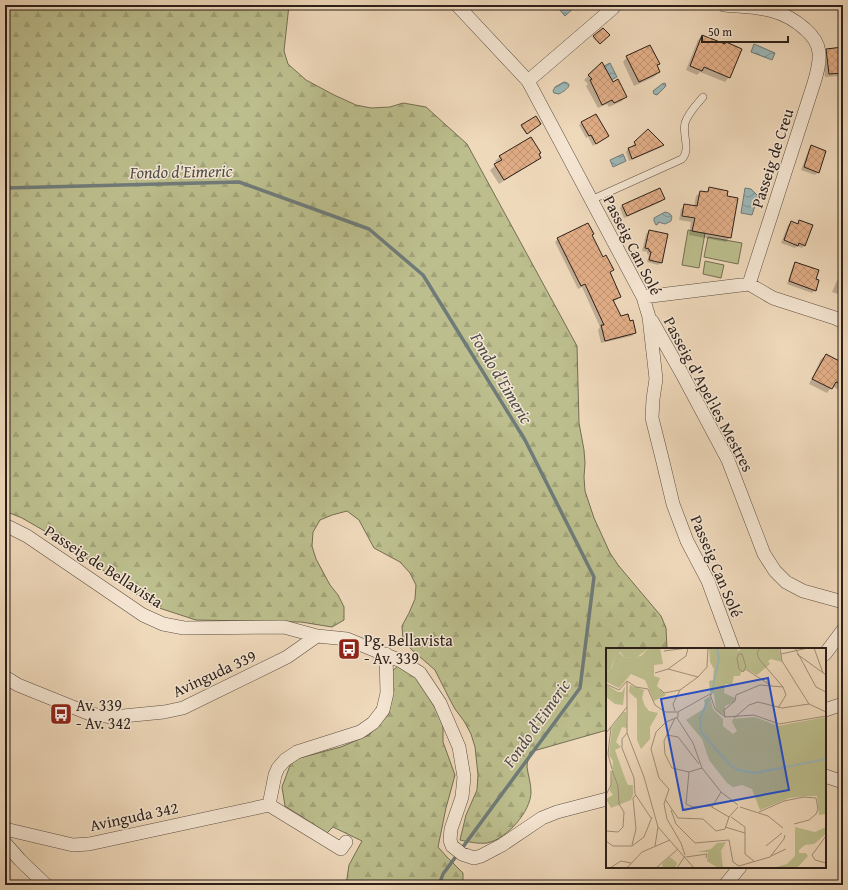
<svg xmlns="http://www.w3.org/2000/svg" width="848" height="890" viewBox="0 0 848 890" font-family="'Gentium Book Plus',serif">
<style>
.forest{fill:url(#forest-firs);stroke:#746e53}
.garden{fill:#bcbe8d;stroke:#746e53}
.water{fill:url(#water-waves);stroke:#6f7b79}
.shadow{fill:#0003}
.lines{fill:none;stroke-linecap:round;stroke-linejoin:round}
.stream{stroke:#6f7b79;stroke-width:3.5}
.building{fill:url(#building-cross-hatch);stroke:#2b1f19}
.lane-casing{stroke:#5c4e42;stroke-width:8}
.street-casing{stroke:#5c4e42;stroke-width:14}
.lane{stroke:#f5e6d3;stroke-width:7}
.street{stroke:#f5e6d3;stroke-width:13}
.labels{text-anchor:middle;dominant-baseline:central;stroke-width:3;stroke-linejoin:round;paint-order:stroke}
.street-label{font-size:16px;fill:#2b1f19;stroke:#f5e6d3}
.poi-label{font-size:16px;fill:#2b1f19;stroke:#f5e6d3;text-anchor:start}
.water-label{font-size:17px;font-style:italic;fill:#4d4d49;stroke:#f5e6d3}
.inset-river{fill:none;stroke:#9db8b9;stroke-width:2}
.inset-road{fill:none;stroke:#a18f7a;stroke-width:1}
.view{fill:#1d4ed8;fill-opacity:0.15;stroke:#1d4ed8;stroke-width:2}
.inset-edge{fill:none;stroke:#2b1f19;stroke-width:2}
</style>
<defs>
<pattern id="forest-firs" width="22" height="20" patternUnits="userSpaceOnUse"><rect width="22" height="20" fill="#bcbe8d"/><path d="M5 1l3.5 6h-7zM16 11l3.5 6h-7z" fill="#a2a379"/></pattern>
<pattern id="water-waves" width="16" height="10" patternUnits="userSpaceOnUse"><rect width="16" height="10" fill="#9db8b9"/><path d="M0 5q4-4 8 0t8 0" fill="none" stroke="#809596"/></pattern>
<pattern id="building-cross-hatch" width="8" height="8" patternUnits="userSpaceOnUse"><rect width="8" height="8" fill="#e2ae87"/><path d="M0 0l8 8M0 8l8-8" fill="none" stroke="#c29574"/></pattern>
</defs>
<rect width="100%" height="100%" fill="#efd9bb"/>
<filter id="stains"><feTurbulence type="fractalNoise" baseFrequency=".005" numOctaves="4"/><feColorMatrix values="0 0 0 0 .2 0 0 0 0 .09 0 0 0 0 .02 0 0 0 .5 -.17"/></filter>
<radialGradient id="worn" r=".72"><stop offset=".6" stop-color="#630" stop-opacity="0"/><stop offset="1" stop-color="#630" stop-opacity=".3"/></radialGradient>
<path class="forest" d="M5,5H289L284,51L288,64L306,80L334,95L356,105L371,108L390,107L403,103L426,107L467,144L577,346L579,423L584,450L585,463L584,477L585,491L594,518L610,553L618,565L661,616L666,628L667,649H607V730L530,752C529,757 527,762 527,767C528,775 531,783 531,792C531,811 507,839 487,843C478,844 469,842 460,840L466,815L477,790L478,775L475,747L471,734L464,721L455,709L448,696L435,670L412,650L403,640L402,626L409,613L415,599L416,585L410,573L400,562L374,548L359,520L347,511L332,515L320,520L313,532L312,546L316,559L330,585L338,595L344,607V620L332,627L301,622L196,620L153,606L62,541L22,518L5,511Z
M398,666L417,676L443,722V742L455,775L446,808L438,847L447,857L463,873V885H346L349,865L362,841L333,827L327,833L285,806L282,787L292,760L341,747L369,735L388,715L394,690L391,672Z"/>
<path class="garden" d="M688,230L705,233L699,268L682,265Z
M708,237L742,243L738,264L704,257Z
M705,261L724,265L721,278L703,274Z"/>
<path class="water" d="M563,5H577L565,16L559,9Z
M754,44L775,53L772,60L751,52Z
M610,63L617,77L611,80L604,66Z
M564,82C576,84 563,92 559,94L554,93L553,91L555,87Z
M665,83L666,86L657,95L654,94L653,91L662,84Z
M623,154L626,161L613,167L610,160Z
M745,188L751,189L758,196L752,215L741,213Z
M665,212C671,213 673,216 671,221L665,224L658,222V224L656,225L654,221V218Z"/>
<path class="shadow" d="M372,5H404L400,9L395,7L392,10L384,6L380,10L371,6Z
M602,29L608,35L599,44L593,38Z
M702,36L729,77L725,82L700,72L697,75L686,70L698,40Z
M843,48V96L840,76L825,77L823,53L827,49Z
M627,57L658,64L656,66L659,72L654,77L634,86L623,62Z
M589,75L612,84L626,96L622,101L609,107L607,104L598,108L586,86L588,84L584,80Z
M582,122L608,136L605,139L593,146L588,137L586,138L579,125Z
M540,124L526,134L521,127L522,126Z
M648,130L662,145L660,148L629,161L626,152L628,149L633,147L632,146Z
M811,147L818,172L815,175L801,170L809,149Z
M538,155L540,158L535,162L499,184L490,170L497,164L495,161L500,157Z
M710,188L726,197L730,237L726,242L689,235L691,222L679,220L681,209L685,205L694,207L696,196L700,192L705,193Z
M664,199L661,202L624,218L620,208L623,205Z
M800,221L804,245L802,248L797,246L795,248L781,243L788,225L791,223L797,224Z
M649,231L661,263L658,265L647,262L649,255L647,254V252L642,251L646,234Z
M591,235L603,258L612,270L609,273L619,297L616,300L613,302L620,317L635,333L632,336L601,343L598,330L600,327L582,287L578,289L555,242L558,239Z
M795,263L814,280L815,290L812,293L787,284L793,266Z
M843,271V296L832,292L840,274Z
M826,355L843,367V389L841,391L832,386L827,393L809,384L821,359Z
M843,419V429L838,424Z
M843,433V443L838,438Z
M843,449V455L840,452Z"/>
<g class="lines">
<path class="stream" d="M5,188L239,182L369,229L423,275L525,440L594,577L580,688L443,874L439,885"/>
</g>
<path class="building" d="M603,28L610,35L600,44L593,36Z
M702,35L725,44L726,42L742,49L730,78L704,67L702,71L690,66Z
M650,45L660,64L657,65L660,72L639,82L626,56Z
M843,47V73L829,74L826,49Z
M602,62L613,82L618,79L627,97L614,103L612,100L602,105L590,80L592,79L588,75Z
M596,114L609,136L596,144L591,135L589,136L581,122Z
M536,116L541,124L527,134L521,125Z
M648,129L664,145L632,159L628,148L636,145L634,142Z
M531,137L541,153L539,154L541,158L504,180L494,164L502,160L499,156Z
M811,145L826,151L819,173L804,167Z
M709,187L728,191L727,196L738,198L731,238L692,231L695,218L682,216L684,204L697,206L700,191L708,192Z
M660,188L665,199L627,216L622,205Z
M799,220L813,225L805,246L799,243L798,246L784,240L791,221L798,224Z
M588,223L594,234L592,235L603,257L606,255L614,270L610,272L621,297L613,300L621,316L628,314L630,321L633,320L636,333L605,341L601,325H604L585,284L581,286L557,238Z
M649,230L668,234L662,263L649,260L651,252L649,251V249L645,248Z
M795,262L819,270L816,279L819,280L816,291L789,281Z
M826,354L843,363V385L836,382L832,389L812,379Z"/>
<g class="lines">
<g class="lane-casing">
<path id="lane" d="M591,200L682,159C691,150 682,134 685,123C688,113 697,104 703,97"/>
</g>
<g class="street-casing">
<path id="street" d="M457,5L528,81L643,297L649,317L656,379L653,399L652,418L663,462L673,504L687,541L708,581L733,649
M724,5C755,8 780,6 805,29C812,35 818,43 819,52C820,63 817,73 814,83L749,284
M528,81L613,8L614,5
M749,284L773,298L835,318L843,322
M643,297L749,284
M652,321L681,372L728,460L764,554L775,571L786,582L803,591L843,602
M5,525L27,536L143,615L163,624L184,628L284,627L317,636L347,639L401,661L420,673L440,703L459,747L464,777L462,797L451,829L450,840L452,846L462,854L474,858L481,856L502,845L542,818L557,812L607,799
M825,654L843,630
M5,677L18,685L90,714L113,717L164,712L183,708L287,657L317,636
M825,710L843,704
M825,776L843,782
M269,805L275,775L278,768L285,760L297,752L360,732L373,723L383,710L387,693L386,654
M269,805L341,849L346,842
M5,829L73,845L89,844L269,805
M5,843L20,860L46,885
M725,885L740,867"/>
</g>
<use href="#lane" class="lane"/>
<use href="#street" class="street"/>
</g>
<defs>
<g id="bus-square" transform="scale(1.15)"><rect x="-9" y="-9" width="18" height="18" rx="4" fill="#8f2418" stroke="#f5e6d3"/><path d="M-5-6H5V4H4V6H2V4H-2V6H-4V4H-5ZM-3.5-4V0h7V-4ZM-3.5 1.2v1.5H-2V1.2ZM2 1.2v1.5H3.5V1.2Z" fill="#fff"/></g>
</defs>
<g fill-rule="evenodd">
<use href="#bus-square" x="349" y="649"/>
<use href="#bus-square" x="61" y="714"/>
</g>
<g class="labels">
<g class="street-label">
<text transform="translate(772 158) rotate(-72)">Passeig de Creu</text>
<text transform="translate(633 245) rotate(63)">Passeig Can Solé</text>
<text transform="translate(709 394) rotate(62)">Passeig d'Apel·les Mestres</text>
<text transform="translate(104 566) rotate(33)">Passeig de Bellavista</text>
<text transform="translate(717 566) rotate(67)">Passeig Can Solé</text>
<text transform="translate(214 673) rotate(-25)">Avinguda 339</text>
<text transform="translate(134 816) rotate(-12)">Avinguda 342</text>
</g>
<g class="poi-label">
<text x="364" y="640">Pg. Bellavista<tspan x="364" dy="18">- Av. 339</tspan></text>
<text x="76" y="705">Av. 339<tspan x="76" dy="18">- Av. 342</tspan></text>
</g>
<g class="water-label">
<text transform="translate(181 171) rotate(-1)">Fondo d'Eimeric</text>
<text transform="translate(502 378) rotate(59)">Fondo d'Eimeric</text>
<text transform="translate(536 723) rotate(-55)">Fondo d'Eimeric</text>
</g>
</g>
<g transform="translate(606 648)">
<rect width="220" height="220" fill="#efd9bb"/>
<path d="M0,0H43L31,9L19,10L14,4L9,7L5,21L0,24ZM64,209L71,215L69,220H57L56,216Z" fill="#bcbe8d"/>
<path d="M43,0H54L57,16L48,17V28L54,30L51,38L60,47L48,53L39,32L25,26L13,40L0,34V24L6,20L10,2L19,10L35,8ZM103,0H131L132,3L137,0H173L176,14L165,11L162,13L164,16L151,27L142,22L135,24L134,28H128L126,37L119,36L118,45L129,50L128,54L119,58L118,67L110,62L108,46L104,44L103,33L107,32L108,21L104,14ZM1,37L12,44H16L19,39L17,57L9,56L0,49ZM24,37L38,42L36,50L39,58L43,63L52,65L44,79V91L35,101L31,92V51L23,44ZM104,48L107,61L117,71V78L127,86L131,83L126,74L127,71L149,69L172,78L220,69V166L213,167L211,148H202L183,150L154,162L146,141L136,137L127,139L121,135L103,112L96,91L80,72L99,60L98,52ZM17,64H20L21,80L16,79L10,94L15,99L9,102L20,133L22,137H27V147L25,152L5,160L0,151L7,147L4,143L7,113L3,107L6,79ZM189,179L209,184L220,179V186L208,196L199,197L193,202V205H200L202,208L191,220H167L181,216L189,208ZM120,194L115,203L117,220H112L101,213L102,204H91L105,201L111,195Z" fill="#bcbe8d"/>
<path class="inset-river" d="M105,47L113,11L111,0M103,50L94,70L95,84L124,117L132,122L149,125L220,111"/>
<path class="inset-road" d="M82,0L80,8L62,21L92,29M154,0L151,5L153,11L177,39M174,0L176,13L203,56L220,64M189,0L210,39L220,44M208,0L217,25M58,3L81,0M133,6H136L140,19L137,24L133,21L131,10ZM175,6L202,0M191,6L220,27M141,22L164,37M49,25L62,21M21,33L30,39L42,41L49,57L59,64H72L104,46L109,61L119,69L148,67L173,76L220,68M21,33V85L38,129L52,179L88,220M0,36L13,42L21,33M54,41L58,45L74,42M130,47L154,37L177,39L180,47L172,60M69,63L67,56L74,42L92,29L101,19L102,0M72,64V69L60,74L50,84L45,101L53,130L63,141L58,156L61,171L75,195L79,207M119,69L118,62L129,53L130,47M69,70L58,93L59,106L66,120L83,124M71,70L87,95L96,120L115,144L132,157M128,70L143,57L152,54L176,60L203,56M5,79L2,106L6,121M0,85L21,59M21,85L16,91V100L28,130L29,146L45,170M61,87L72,89L93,116M83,124L80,156L87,159L104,158L123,169M83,124L96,120M0,147L5,137V123M59,151L72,170L97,171L110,183L119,181L123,169L132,159M106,159L115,144M134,159L162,168L177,180M65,162L70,176L89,195L123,192L127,214L133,218L164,209L178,191L179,187M153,164L178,153L198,149L210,150L212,161L210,166L203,172L188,176M125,169L139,179V206L149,214M119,179L139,185M0,183L12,184L17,179L18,164L13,156L12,138L6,122M220,188L206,207L209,212L220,215M0,193L7,198H26L38,189L46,169M26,197L30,181L27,150L30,147M49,198L52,179M160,198L176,185M165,208L180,201M80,209L101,206L100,210M4,220L15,213L25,215M21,220L36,204L64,192M50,220L72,201M71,220L79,208"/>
<path class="view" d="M162,30L183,142L77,162L55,51Z"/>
<rect width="220" height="220" class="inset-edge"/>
</g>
<rect width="848" height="890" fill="none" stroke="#efd9bb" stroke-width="20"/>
<rect x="6" y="6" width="836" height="878" fill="none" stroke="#2b1f19" stroke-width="2"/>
<rect x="10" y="10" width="828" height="870" fill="none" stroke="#2b1f19"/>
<path d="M702 36v6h86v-6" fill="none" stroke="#2b1f19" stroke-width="2"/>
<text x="708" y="36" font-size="12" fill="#2b1f19" stroke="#f5e6d3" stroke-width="3" paint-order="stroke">50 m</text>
<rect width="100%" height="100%" filter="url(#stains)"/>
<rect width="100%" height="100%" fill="url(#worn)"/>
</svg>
